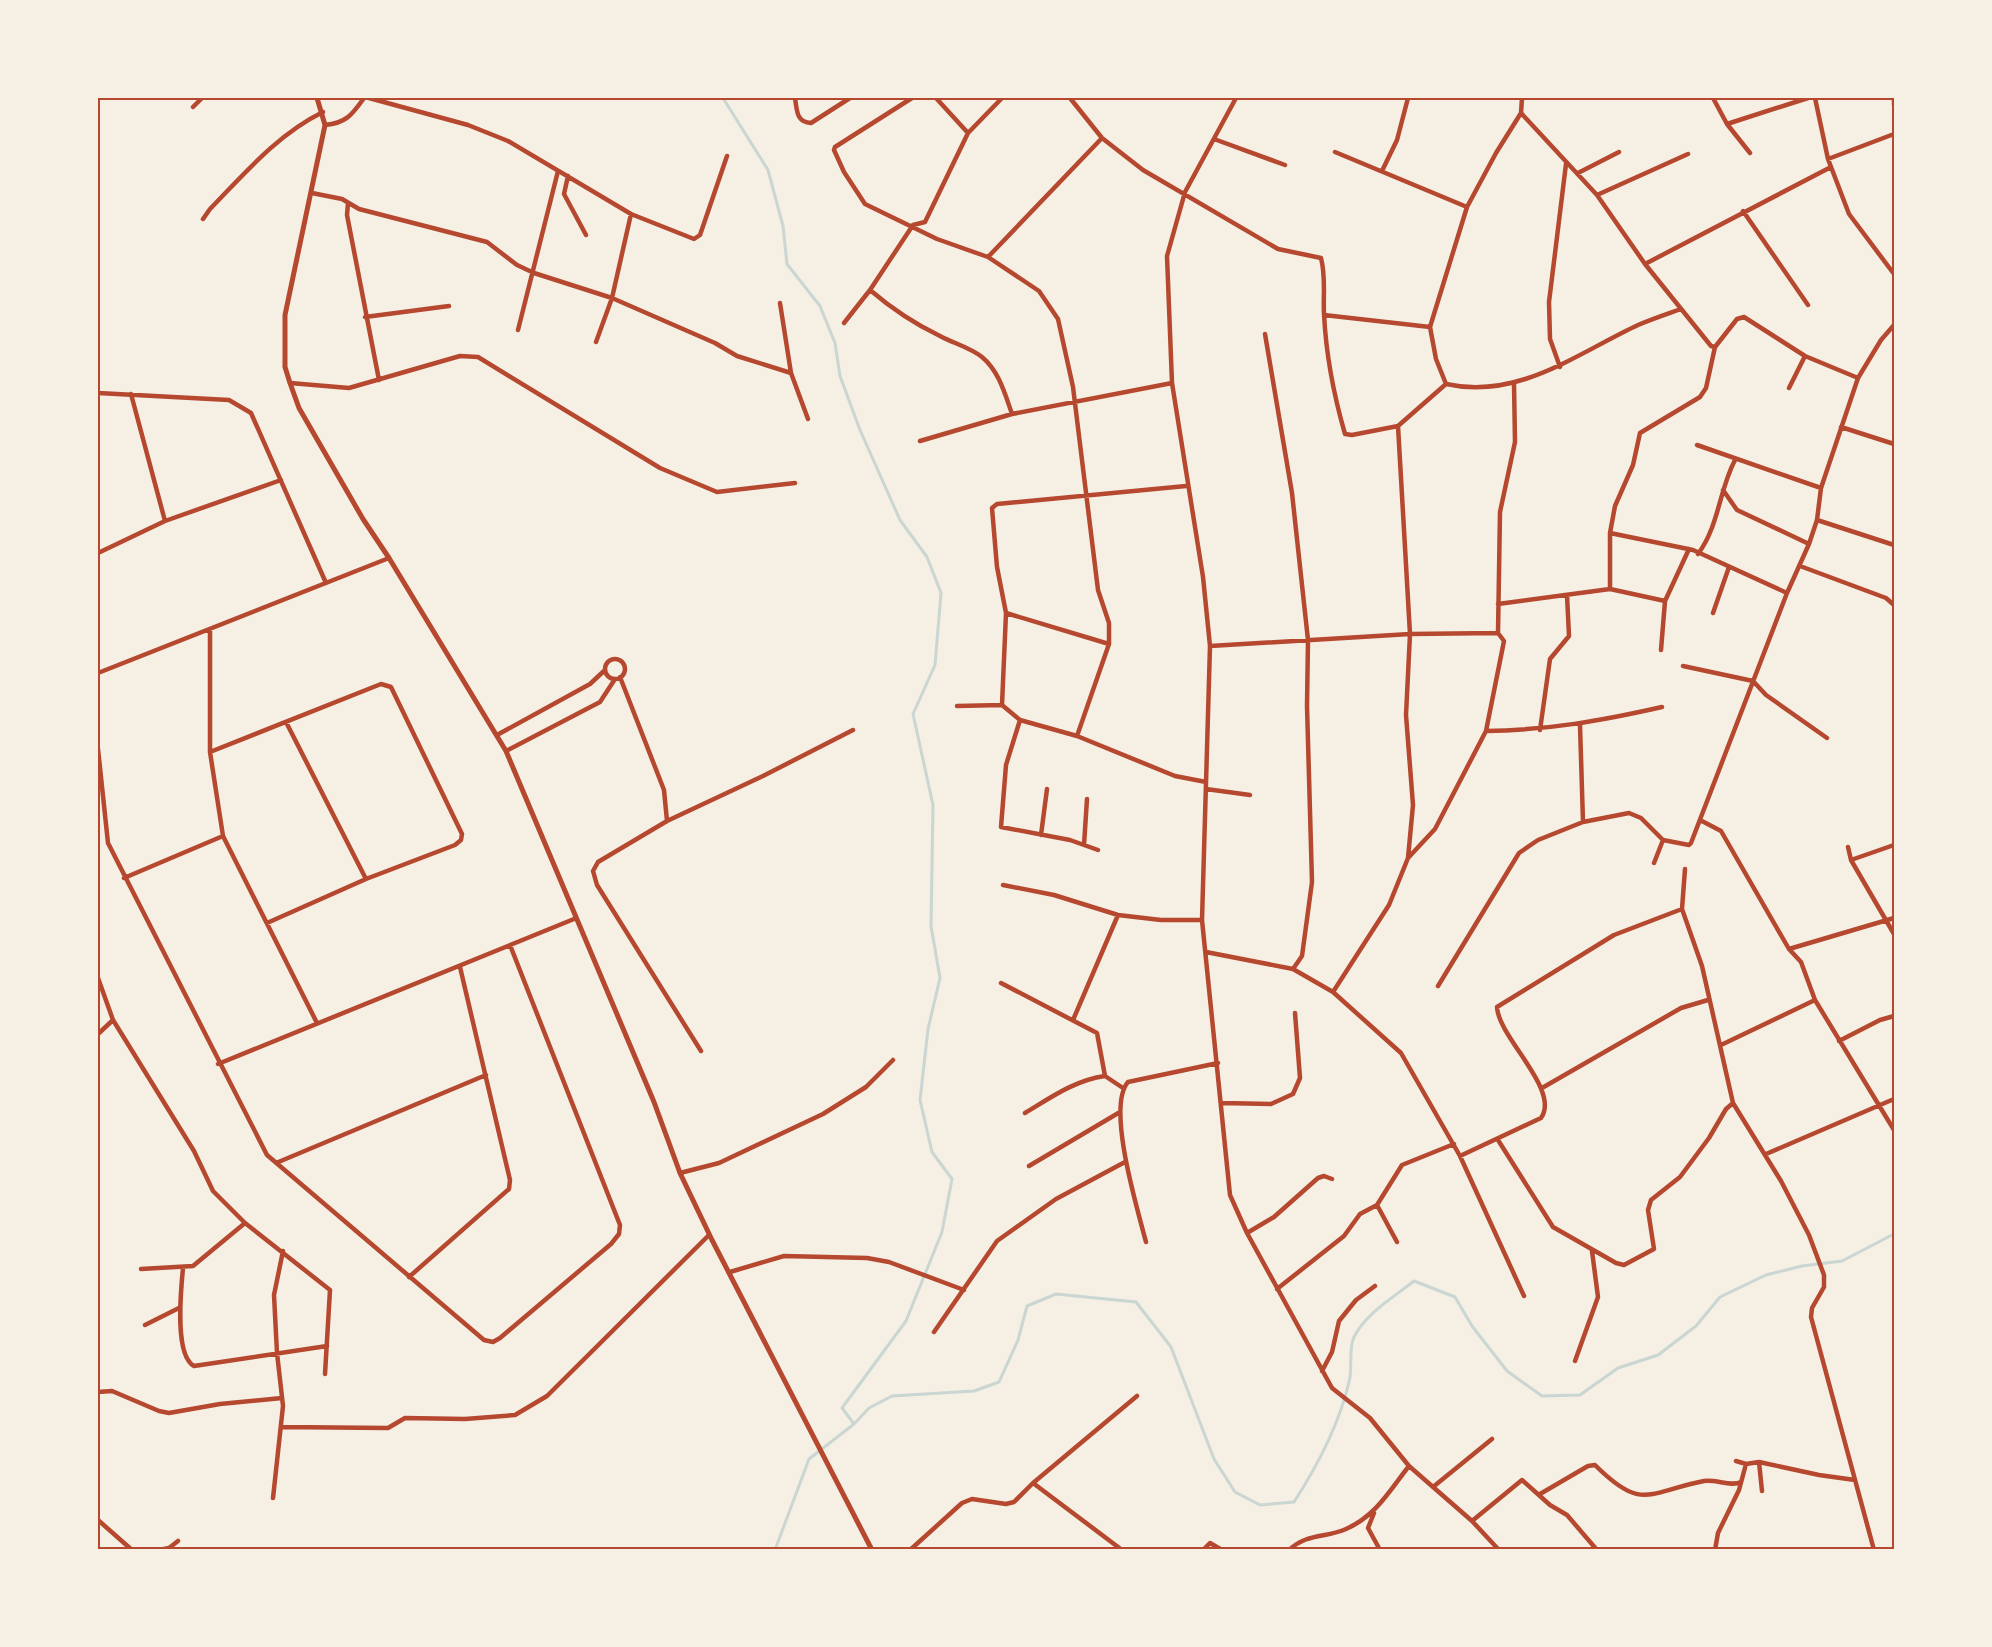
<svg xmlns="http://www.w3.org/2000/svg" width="1992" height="1647" viewBox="0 0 1992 1647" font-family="'DejaVu Sans',sans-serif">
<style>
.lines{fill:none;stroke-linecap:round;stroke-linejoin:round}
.stream{stroke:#c9d6d2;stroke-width:3}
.minor{stroke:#b5482f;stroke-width:4.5}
.tertiary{stroke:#b5482f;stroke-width:5}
.neatline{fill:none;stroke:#b5482f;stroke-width:2}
</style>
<rect width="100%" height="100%" fill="#f6efe4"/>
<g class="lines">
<path class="stream" d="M723,98L768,170L783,226L787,264L820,306L835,343L840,376L860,430L900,520L927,557L941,593L935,665L913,714L933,805L931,926L940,978L928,1029L920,1100L932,1152L952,1179L942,1232L906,1321L842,1408L854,1424
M775,1550L809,1459L854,1424L869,1408L892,1396L974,1391L999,1382L1018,1340L1027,1306L1056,1294L1136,1302L1171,1347L1214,1459L1235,1492L1260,1505L1294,1502C1318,1465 1339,1425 1349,1382C1353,1369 1348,1349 1354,1337C1366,1313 1394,1297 1414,1281L1455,1297L1472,1326L1507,1371L1542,1396L1580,1395L1618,1368L1658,1355L1696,1326L1720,1297L1766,1275L1802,1266L1842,1261L1894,1234"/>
<path class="minor" d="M369,98L468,125L508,141L631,214L694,239L700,235L727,156
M795,98C797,110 796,122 811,123L850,98
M912,98L835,147L834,150L844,172L865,204L937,239L988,257L1039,291L1058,319L1073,387L1098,590L1109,623V644L1077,736
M936,98L968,133
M1070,98L1102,138L1143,170L1278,249L1321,258C1326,277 1323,295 1324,314C1326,354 1334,396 1345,434L1352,435L1398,426L1446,384
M1236,98L1185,192L1167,256L1172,383L1203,577L1210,646L1202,920L1230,1195L1247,1233L1332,1388L1370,1418L1409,1466L1472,1521L1499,1550
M1713,98L1727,124L1750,153
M1815,98L1828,159L1849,214L1894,274
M1894,98V105
M193,107L202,98
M1521,113L1597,195L1645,264L1711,346L1715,347
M1727,124L1808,98
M325,125C346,123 352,115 364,98
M1214,139L1285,165
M1335,152L1467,207
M1828,159L1894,134
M1382,171L1397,140L1408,98
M1578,173L1619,152
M568,176L564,194L586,235
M312,193L342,199L359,209L487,242L517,265L534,273L612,298L715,343L737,356L791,373
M1597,195L1688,154
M348,203L347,215L379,380
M1743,211L1808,305
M203,219L210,209C245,173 278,134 323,112
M988,257L1102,138
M1645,264L1831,167
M870,290C891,308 915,324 940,336C953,343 971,348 982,357C999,371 1005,394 1012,414
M780,303L791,373L808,419
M1324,315L1430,327
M365,317L449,306
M844,323L870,290L913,225L925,222L968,133L1002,98
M518,330L558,171
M1265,334L1292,493L1308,640L1307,706L1312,882L1302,956L1293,969
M596,342L612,298L631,214
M1560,367L1550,339L1549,302L1566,164
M290,383L349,388L460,356L478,357L660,468L717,492L795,483
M1446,384L1436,359L1430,327L1467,207L1496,153L1521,113L1522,98
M1446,384C1518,400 1576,354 1638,325C1652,319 1667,314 1681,309
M1789,388L1805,356
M98,393L229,400L251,413L326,583
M131,394L165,521
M1841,427L1894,444
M920,441L1012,414L1172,383
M1697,445L1821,488
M1723,490L1737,510L1809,544
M1817,520L1894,545
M1610,533L1693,550L1787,593
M98,553L165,521L281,480
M1698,554C1719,526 1719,490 1735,460
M1800,566L1886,598L1894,605
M1610,589V533L1615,506L1633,465L1640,433L1700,397L1706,388L1715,347L1737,319L1744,317L1805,356L1858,378
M1498,604L1610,589L1665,601
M1006,613L1109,644
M1713,613L1729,567
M210,629V752L223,836L317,1023
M1210,646L1410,634L1498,633
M1661,650L1665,601L1689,549
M605 669a10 10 0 1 1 20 0a10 10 0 1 1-20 0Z
M1683,666L1753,681L1766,695L1827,738
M98,673L389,558
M620,677L664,790L667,821
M1002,705L1006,613L997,567L992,508L997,504L1186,486
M957,706L1002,705L1020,720L1077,736L1175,776L1206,782
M1020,720L1006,765L1001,827L1070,840L1098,850
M286,722L366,879
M1580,725L1583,822
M1540,730L1550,659L1569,636L1567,595
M1486,731C1549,730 1600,721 1662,707
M497,735L590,684L605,670
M98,749L108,843L267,1155L484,1340L493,1342L500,1338L611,1244L619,1234L620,1225L510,945
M506,751L600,702L615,679
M210,752L381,684L391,687L462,834L461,840L455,845L366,879L267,923
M1206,789L1250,795
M1700,820L1721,831L1789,949L1801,962L1815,1000L1894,1130
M1041,835L1047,789
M1084,845L1087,799
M1848,847L1851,860L1894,934
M1408,858L1435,829L1486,731L1504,641L1498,633L1500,512L1515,442L1514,384
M1851,860L1894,845
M1654,863L1663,840
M1685,869L1682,909L1702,966L1733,1103L1781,1181L1809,1235L1824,1275V1287L1812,1308L1811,1317L1874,1550
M124,878L223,836
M1003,885L1054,895L1118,915L1161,920H1202
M1789,949L1894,918
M1206,952L1293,969L1333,992L1401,1053L1460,1156L1524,1296
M98,978L113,1020L194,1151L213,1191L245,1223L330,1290L325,1374
M1001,983L1097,1033L1105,1076
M1438,986L1519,853L1538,840L1583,822L1629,813L1641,818L1663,840L1689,845L1691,843L1787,593L1809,544L1817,520L1821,488L1858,378L1881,340L1894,325
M1333,992L1389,905L1408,858L1413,805L1406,715L1410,634L1398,426
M1073,1020L1118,915
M98,1034L113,1020
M1839,1041L1880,1020L1894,1016
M1721,1045L1815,1000
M701,1051L597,885L593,871L598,862L667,821L763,776L853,730
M218,1064L574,919
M1542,1088L1681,1008L1708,1000
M1222,1103L1271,1104L1293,1094L1300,1078L1295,1013
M1025,1113C1050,1098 1075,1080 1105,1076L1123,1088
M1498,1140L1553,1227L1616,1263L1624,1265L1654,1249L1648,1210L1651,1200L1680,1177L1709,1138L1726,1109L1733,1103
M1766,1154L1894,1099
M1460,1156L1541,1118C1561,1090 1498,1037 1497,1007L1614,935L1682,909
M276,1163L486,1075
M1029,1166L1120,1112
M680,1173L719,1163L823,1114L866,1087L893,1060
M1377,1205L1397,1242
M1247,1233L1274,1217L1318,1178L1324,1176L1332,1179
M1146,1242C1138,1211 1106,1107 1128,1082L1218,1063
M183,1268C181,1289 174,1355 194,1366L327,1346
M141,1269L193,1266L245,1223
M730,1272L784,1256L867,1258L889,1262L964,1290
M409,1277L509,1189L510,1180L460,967
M1277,1289L1344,1236L1360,1214L1377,1205L1402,1165L1454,1144
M145,1325L179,1308
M934,1332L997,1241L1056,1199L1125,1162
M1575,1361L1598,1297L1592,1251
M1322,1371L1332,1352L1339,1321L1356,1300L1375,1286
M98,1392L112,1391L159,1411L169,1413L220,1404L282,1398
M281,1427L388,1428L405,1418L465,1419L515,1415L547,1396L709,1235
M1736,1461L1746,1464L1759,1462L1819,1475L1855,1480
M1759,1462L1762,1491
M1033,1483L1122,1550
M1433,1487L1492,1439
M1540,1494L1588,1466L1595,1465C1642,1512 1648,1492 1704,1481C1716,1479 1731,1487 1741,1482
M273,1498L283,1406L277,1353L274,1295L283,1251
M1374,1513L1368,1528L1380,1550
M98,1520L132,1550
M1472,1521L1522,1480L1550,1505L1567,1515L1597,1550
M159,1550L169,1548L178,1541
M910,1550L962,1503L972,1499L1006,1504L1014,1502L1033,1483L1137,1396
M1203,1550L1210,1543L1222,1550
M1289,1550C1307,1533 1326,1538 1346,1529C1376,1516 1390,1490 1409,1466
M1715,1550L1718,1533L1739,1490L1746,1464"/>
<path class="tertiary" d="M317,98L325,125L285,315V367L290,383L299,408L363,519L389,558L506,751L654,1102L680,1173L712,1240L872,1550"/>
</g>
<rect width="1992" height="1647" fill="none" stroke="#f6efe4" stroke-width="198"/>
<rect x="99" y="99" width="1794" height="1449" class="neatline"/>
</svg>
